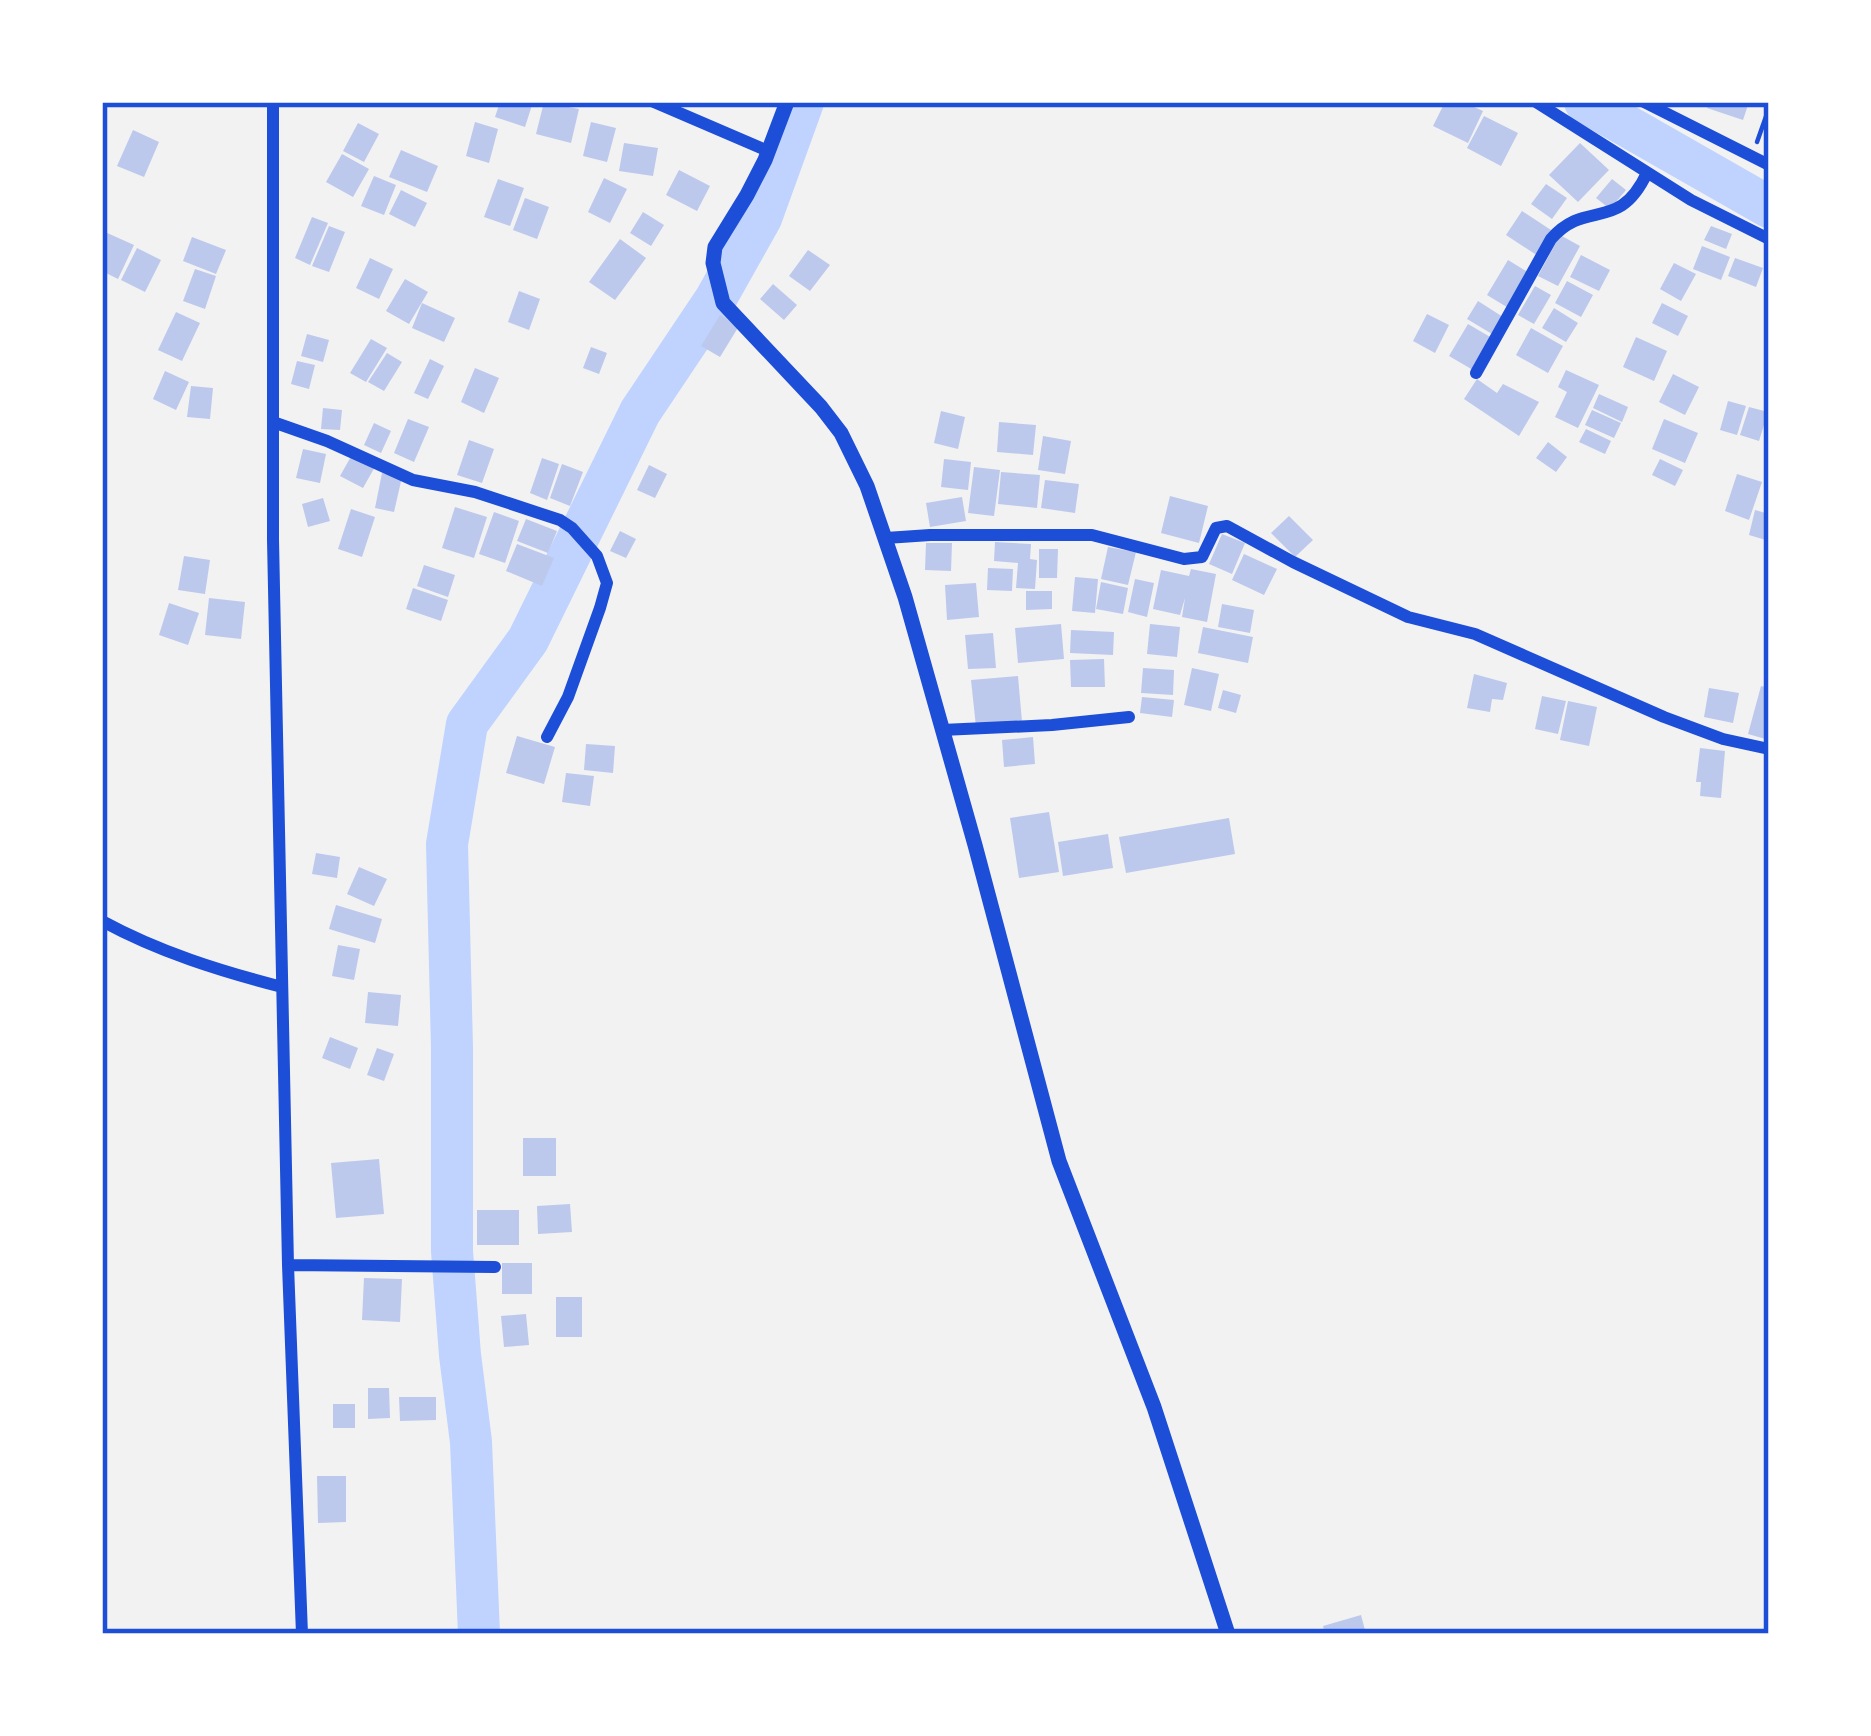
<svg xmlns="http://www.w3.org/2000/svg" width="1871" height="1736" viewBox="0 0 1871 1736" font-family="'Playfair Display',serif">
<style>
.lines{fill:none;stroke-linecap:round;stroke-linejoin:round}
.river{stroke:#bfd3fe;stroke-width:42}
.building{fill:#bdc9ec}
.path{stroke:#1d4ed8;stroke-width:4.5}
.minor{stroke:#1d4ed8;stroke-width:12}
.tertiary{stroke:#1d4ed8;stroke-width:15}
.neatline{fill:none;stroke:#1d4ed8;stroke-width:4.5}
</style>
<rect width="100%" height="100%" fill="#f2f2f2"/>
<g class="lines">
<path class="river" d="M1585,102L1769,207
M479,1634L471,1442L460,1355L452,1251V1048L447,844L467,724L528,640L640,412L715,300L761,218L803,102"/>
</g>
<path class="building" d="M500,102H533L525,127L495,117Z
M544,102L579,109L571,143L536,134Z
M1445,102H1463L1483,111L1468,143L1433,126Z
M1709,102H1749L1743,120L1707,108Z
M1484,116L1518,133L1501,166L1467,148Z
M475,122L498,129L489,163L466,156Z
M591,122L616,128L607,162L583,156Z
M358,123L379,134L364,162L343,151Z
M133,130L159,142L144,177L117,166Z
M624,143L658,148L653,176L619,171Z
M1580,143L1609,170L1578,202L1549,175Z
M401,150L438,166L427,192L389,177Z
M342,154L369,169L353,197L326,182Z
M679,170L710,186L697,211L666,195Z
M374,176L396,185L384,215L361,206Z
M604,178L627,189L610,223L588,212Z
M498,179L524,188L510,226L484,217Z
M1612,179L1626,190L1610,209L1596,198Z
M1546,184L1567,198L1552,219L1531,204Z
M401,190L427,203L415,227L389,214Z
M525,198L549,207L537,239L513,230Z
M1522,211L1554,232L1538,256L1506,235Z
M643,212L664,225L651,246L630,233Z
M312,217L328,223L310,265L295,258Z
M329,226L345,232L329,272L312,266Z
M1711,226L1732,234L1726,249L1704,240Z
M105,232L134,245L118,279L102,271V239Z
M1560,235L1580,246L1558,286L1538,276Z
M192,237L226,250L216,274L183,261Z
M620,239L646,258L615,300L589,282Z
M1702,246L1730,257L1721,280L1693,269Z
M137,248L161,260L145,292L121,280Z
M808,250L830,265L810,291L789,276Z
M1581,255L1610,270L1599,291L1570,277Z
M370,258L393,269L379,299L356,288Z
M1735,258L1763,268L1756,287L1728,276Z
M1508,260L1531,274L1510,309L1487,295Z
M1674,263L1696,274L1681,301L1660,289Z
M195,269L216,276L205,309L183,301Z
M405,279L428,292L409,324L386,311Z
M1567,281L1593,295L1581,317L1555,303Z
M773,284L797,305L784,320L760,299Z
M1535,286L1551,295L1534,324L1518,315Z
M519,291L540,299L529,330L508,322Z
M1478,301L1503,317L1492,334L1467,319Z
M422,303L455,318L444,342L412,328Z
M1662,303L1688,316L1678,336L1652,323Z
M1554,308L1578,323L1566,342L1542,328Z
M176,312L200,323L182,361L158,350Z
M1427,314L1449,325L1435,353L1413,341Z
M720,315L739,326L720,357L701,346Z
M1468,324L1492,338L1473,370L1449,356Z
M1531,328L1563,346L1548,373L1516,355Z
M307,334L329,340L323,362L301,356Z
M1636,337L1667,351L1654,381L1623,367Z
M371,339L387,348L366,382L350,373Z
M591,347L607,353L599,374L583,368Z
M387,353L402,362L384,391L368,382Z
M430,359L444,366L428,399L414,393Z
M297,361L315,365L309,389L291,384Z
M475,368L499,378L484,413L461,402Z
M1566,370L1599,385L1578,428L1555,417L1567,392L1558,387Z
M165,371L189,382L176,410L153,399Z
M1673,374L1699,387L1685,415L1659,402Z
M1477,379L1497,393L1503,384L1539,402L1519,436L1464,399Z
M191,386L213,388L210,419L187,417Z
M1599,394L1628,407L1622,422L1593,408Z
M1728,401L1746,406L1737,435L1720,430Z
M1749,407L1768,412L1759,441L1740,435Z
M323,408L342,410L340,430L321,429Z
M1592,410L1621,423L1614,438L1585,425Z
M941,411L965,417L958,449L934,443Z
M408,419L429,427L414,462L394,453Z
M1664,419L1698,433L1685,463L1652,449Z
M999,422L1036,425L1033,455L997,452Z
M374,423L391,431L381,453L364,445Z
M1586,429L1611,441L1605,454L1579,442Z
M1043,436L1071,441L1065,474L1038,470Z
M469,440L494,449L482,483L457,475Z
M1548,442L1567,457L1556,472L1536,458Z
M303,449L326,454L320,483L296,478Z
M353,453L376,465L363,488L340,476Z
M542,458L559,464L547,500L530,493Z
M944,459L971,462L968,490L941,487Z
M1660,459L1683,470L1675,486L1652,475Z
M562,464L583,472L570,506L550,498Z
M649,465L667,474L655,498L637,490Z
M974,467L1000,470L994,516L968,513Z
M1001,472L1040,475L1037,508L998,504Z
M382,473L402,477L394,512L375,508Z
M1737,474L1762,482L1749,520L1725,511Z
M1045,480L1079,484L1075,513L1041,508Z
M1170,496L1208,506L1199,543L1161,533Z
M962,497L966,521L930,527L926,503Z
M323,498L330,521L308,527L302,504Z
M455,507L487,517L474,558L442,548Z
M351,509L375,517L362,557L338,549Z
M1755,510L1769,514V541L1749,535Z
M494,512L519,521L505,563L479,554Z
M1289,516L1313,540L1295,557L1271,533Z
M526,519L557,531L548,553L517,541Z
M620,531L636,539L626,558L610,551Z
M1222,534L1245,543L1232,574L1209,564Z
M995,542L1031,544L1030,559L1037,560L1035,589L1016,588L1018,563L994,561Z
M926,543H952L951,571L925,570Z
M517,544L554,558L542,586L506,571Z
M1108,547L1136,552L1128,585L1101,579Z
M1039,549H1058L1057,578H1039Z
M1244,554L1277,569L1264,595L1232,580Z
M184,556L210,560L205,594L178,590Z
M424,565L455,575L448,597L417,586Z
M988,568L1013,569L1012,591L987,590Z
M1191,569L1216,574L1207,622L1182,617L1185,598L1180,615L1153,609L1161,570L1189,576Z
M1075,577L1098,579L1095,613L1072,611Z
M1135,579L1154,583L1147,617L1128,612Z
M1101,582L1128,588L1123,614L1096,609Z
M976,583L979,617L947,620L945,585Z
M413,588L448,600L441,621L406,609Z
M1026,591H1052V609L1026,610Z
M209,598L245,602L241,639L205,635Z
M169,603L199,613L188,645L159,635Z
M1222,604L1254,610L1250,633L1218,627Z
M1061,624L1064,659L1018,663L1015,628Z
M1150,624L1180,627L1177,657L1147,654Z
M1203,627L1253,637L1248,663L1198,653Z
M1071,630L1114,632L1113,655L1070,653Z
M993,633L996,668L968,669L965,635Z
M1104,659L1105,687H1071L1070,660Z
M1143,668L1174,670L1173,695L1141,693Z
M1192,668L1219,674L1211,711L1184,705Z
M1474,674L1507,683L1503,700L1492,699L1490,712L1467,708Z
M1018,676L1022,722L976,727L971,680Z
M1761,686L1769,688V740L1748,734Z
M1709,688L1739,693L1733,723L1704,717Z
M1223,690L1241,695L1236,713L1218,708Z
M1542,696L1566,701L1558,734L1535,729Z
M1142,697L1174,700L1172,717L1140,713Z
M1568,701L1597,707L1589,746L1560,740Z
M517,736L555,747L544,784L506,773Z
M1033,737L1035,764L1004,767L1002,740Z
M586,744L615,746L613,773L584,770Z
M1700,748L1725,751L1721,798L1700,796L1701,782H1696Z
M566,773L594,776L590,806L562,802Z
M1049,812L1059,872L1019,878L1010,818Z
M1229,818L1235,854L1126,873L1119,837Z
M1108,834L1113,868L1063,876L1058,842Z
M316,853L340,857L337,878L312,874Z
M359,867L387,879L374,906L347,894Z
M336,905L382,919L375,943L329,929Z
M338,945L360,949L354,980L332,976Z
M368,992L401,995L398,1026L365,1023Z
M330,1037L358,1048L350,1069L322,1058Z
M377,1048L394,1054L384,1081L367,1075Z
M523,1138H556V1176H523Z
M379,1159L384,1214L336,1218L331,1163Z
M570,1204L572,1232L538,1234L537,1206Z
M477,1210H519V1245H477Z
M502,1263H532V1294H502Z
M364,1278L402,1279L400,1322L362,1320Z
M556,1297H582V1337H556Z
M526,1314L529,1345L504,1347L501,1316Z
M368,1388H389L390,1418L368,1419Z
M399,1397H436V1420L400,1421Z
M333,1404H355V1428H333Z
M317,1476H346V1522L318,1523Z
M1361,1615L1366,1634H1325L1323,1626Z"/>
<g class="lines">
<path class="path" d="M1757,142L1769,108"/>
<path class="minor" d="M273,102V540L288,1265L302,1634
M654,102L768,151
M1536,102L1691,200L1769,239
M1644,102L1769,165
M1476,373L1551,239C1587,198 1618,234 1647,173
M273,422L327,441L413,480L475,492L560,520L572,528L597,556L607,583L600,608L568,697L547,737
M886,538L930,535H1092L1184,559L1202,557L1216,528L1227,526L1293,562L1408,617L1475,634L1664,717L1723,739L1769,749
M942,730L1052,725L1129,717
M102,921C159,952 220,971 282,987
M288,1265L495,1267"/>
<path class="tertiary" d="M787,102L765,160L747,195L715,247L713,263L723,303L821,407L841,433L867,486L905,597L975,845L1059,1161L1154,1407L1228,1634"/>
</g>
<rect width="1871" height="1736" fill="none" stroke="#ffffff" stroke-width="210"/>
<rect x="105" y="105" width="1661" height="1526" class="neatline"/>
</svg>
